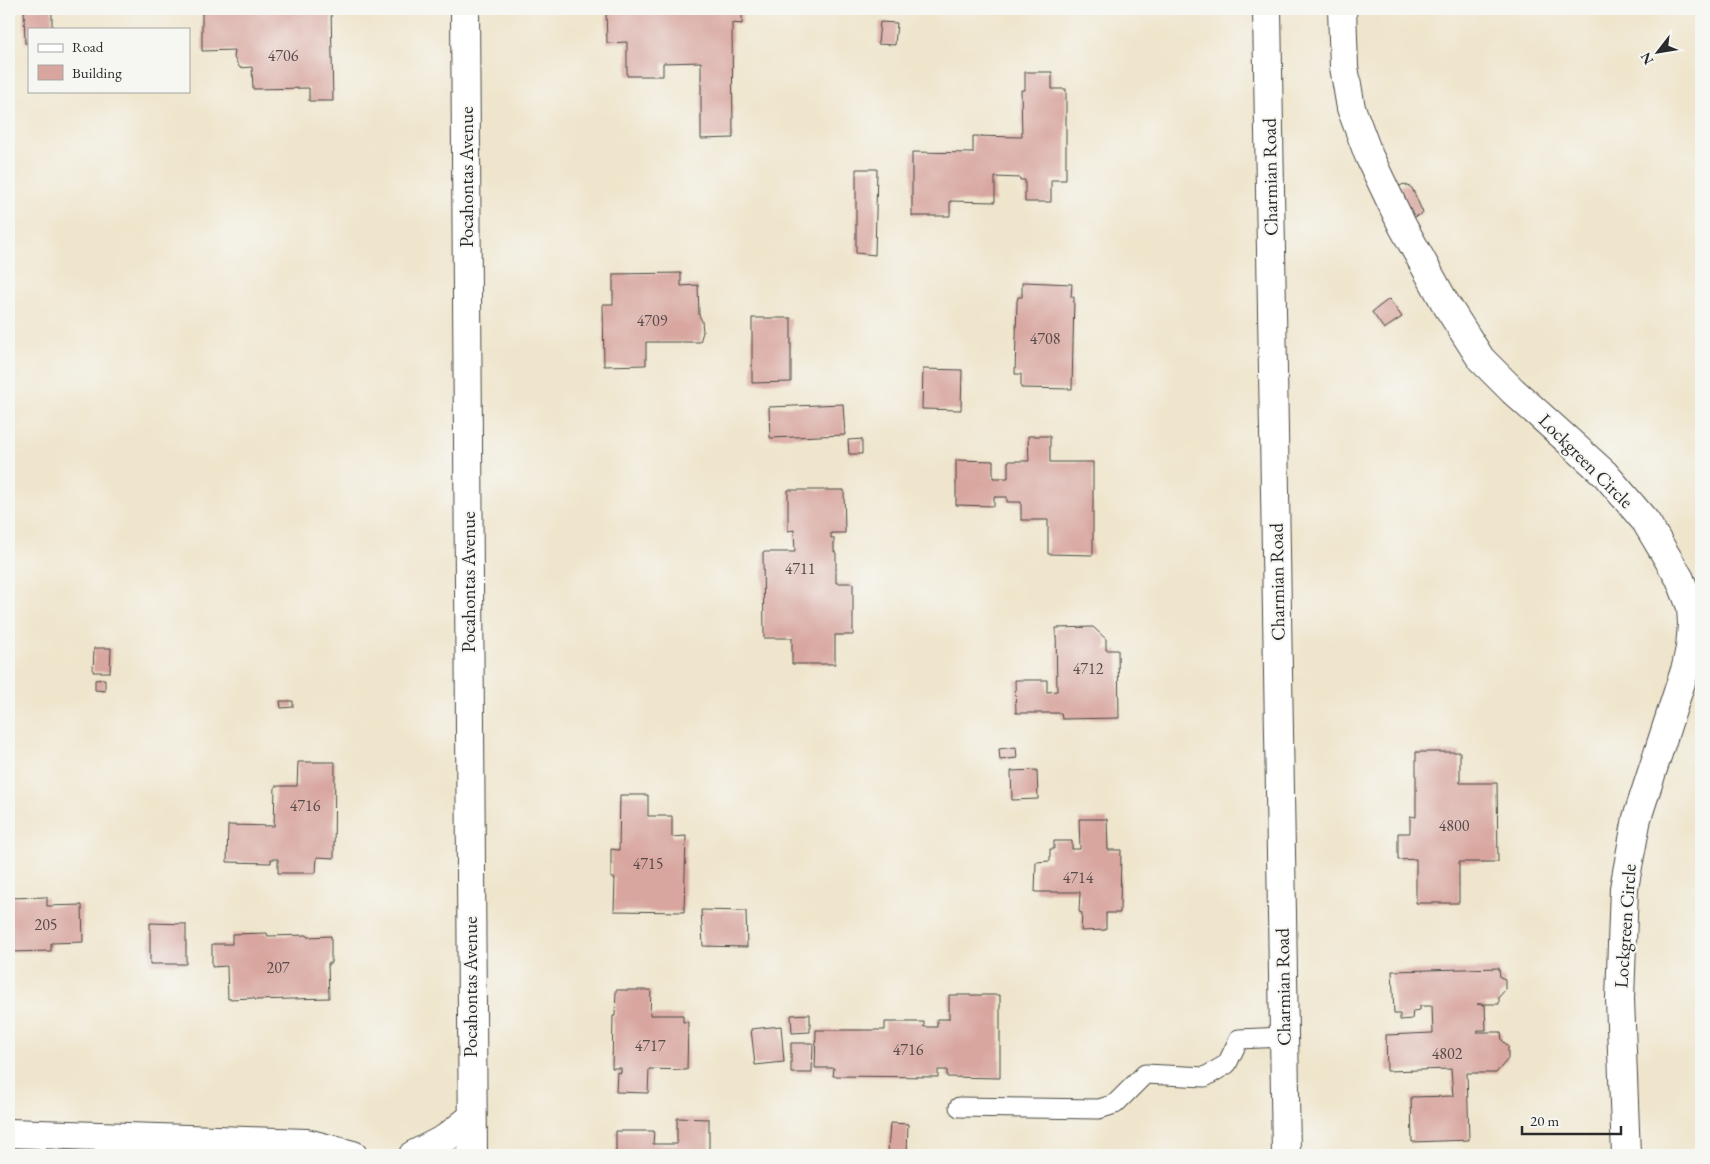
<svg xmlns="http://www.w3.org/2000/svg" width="1710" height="1164" viewBox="0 0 1710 1164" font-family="'EB Garamond',serif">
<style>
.building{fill:#d8a69f}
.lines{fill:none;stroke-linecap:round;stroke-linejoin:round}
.lane-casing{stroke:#484743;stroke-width:21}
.street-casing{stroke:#484743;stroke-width:30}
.lane{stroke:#fff;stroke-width:19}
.street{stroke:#fff;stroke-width:28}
.labels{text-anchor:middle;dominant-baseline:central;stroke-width:4;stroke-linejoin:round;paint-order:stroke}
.number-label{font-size:16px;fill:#564a48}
.street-label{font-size:19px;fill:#2b2b2b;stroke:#f6f6f2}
</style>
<rect width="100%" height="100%" fill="#f6f6f2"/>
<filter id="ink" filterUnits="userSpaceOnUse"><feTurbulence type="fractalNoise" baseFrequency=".02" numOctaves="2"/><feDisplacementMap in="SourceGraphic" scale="10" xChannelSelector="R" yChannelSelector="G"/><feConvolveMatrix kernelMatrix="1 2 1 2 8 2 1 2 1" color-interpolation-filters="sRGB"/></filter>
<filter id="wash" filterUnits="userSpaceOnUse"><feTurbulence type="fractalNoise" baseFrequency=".0096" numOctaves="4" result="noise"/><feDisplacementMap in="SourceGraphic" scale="20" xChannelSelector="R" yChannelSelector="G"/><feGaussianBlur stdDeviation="1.12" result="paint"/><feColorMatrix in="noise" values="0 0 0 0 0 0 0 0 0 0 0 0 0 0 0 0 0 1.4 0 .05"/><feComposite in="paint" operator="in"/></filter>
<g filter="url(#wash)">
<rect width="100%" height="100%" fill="#efe5cc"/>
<g id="blocks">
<path class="building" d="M24,9H52V29H29V43H25Z
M202,9H331L333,101H309V88L253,89L252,67L240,68L234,58L235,50L202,51Z
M606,9H742V24L732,23L733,138L701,139V62L663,63V76H627V42L607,43Z
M880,22L897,23L895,45L878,44Z
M1025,72H1052V89H1066V180H1051V202H1025V180H1020V178L995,177V202L950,201V216H912V152L973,153V136L1022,137L1021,90H1025Z
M856,169H877L875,255L856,253Z
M1404,184L1412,188L1423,213L1403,223L1395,188Z
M681,273V286L698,285L699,315L702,321L703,332L700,342H646V365L604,366L603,304H613V274Z
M1024,282L1072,284L1071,297H1074L1072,389L1021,388V374H1015L1017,301L1018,297H1022V283Z
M1389,299L1402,317L1384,329L1372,312Z
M752,318H791V382L752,383Z
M923,369L962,370L961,410L922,409Z
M843,404L845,435L770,438L769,407Z
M1028,436H1050V462H1093V555L1048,554V520H1021V502H1007V497H994V506L956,505V460L993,461V478H1008V461H1029Z
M862,439V454H849L848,440Z
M788,490H844L845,533H831V538H834V552H836V583H853V635H835V664H792V638H764L763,552H795L794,530L788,531Z
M1093,627L1106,639V650H1118L1119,718L1062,719L1061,713H1016L1015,680H1047V692L1057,691L1056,628Z
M94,648H111L110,672H93Z
M105,679V691L95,690V680Z
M280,701H293V707L281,708Z
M1016,747L1017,758L1000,760L999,749Z
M1416,752H1460V783H1497L1498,862H1459V903H1416V859L1398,860V833H1410V816L1416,817Z
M298,762H335L334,858L317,857L316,873H278V859H271V863L227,862L228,825L274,826L275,786H297Z
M1037,770L1038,799L1012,800L1011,771Z
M620,795H648V816H672V837L686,836L684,912L614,911L615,878H611V849L619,850Z
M1079,819H1107L1108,850H1121L1120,913H1106V930L1081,931L1082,913L1079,912L1080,892H1035L1036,862L1050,861V849H1054V841H1072V849H1080Z
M47,897V906L82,905L83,942L51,943V951L9,952V898Z
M701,910L746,911L747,947L703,946Z
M150,923L186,924V964H150Z
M267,933L268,936L307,935V937L331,936V963H328L329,998L255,1000L254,998L228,999L227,966L212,967V944H232V934Z
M1499,968L1500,977L1505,979V990L1499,997V1004H1477L1485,1005L1486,1030H1478L1477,1032H1501L1502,1040L1508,1046V1059L1496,1073H1467L1469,1140L1412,1142L1411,1097L1453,1096L1451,1069L1387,1071L1386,1035L1433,1033L1432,1006H1420V1010L1413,1011L1412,1019L1400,1020V1014H1394L1392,971Z
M616,990H651L650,1015H683V1022H688L687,1070L649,1069L648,1093L616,1092L617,1072L621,1073V1068H612L613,1016H615Z
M949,995H1000V1078L947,1077V1070H938V1077L833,1076L834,1068H815L816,1030H885V1022H924V1027H937V1019H949Z
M810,1014V1032L792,1033L791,1015Z
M781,1026L784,1062L755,1065L751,1029Z
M791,1043H813L812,1073H791Z
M677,1118L709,1119V1155H616V1131H654L653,1144H677Z
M890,1123L908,1124L907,1153L888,1152Z"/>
</g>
</g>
<g filter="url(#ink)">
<use href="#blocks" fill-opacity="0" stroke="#484743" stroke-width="1"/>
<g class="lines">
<g class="lane-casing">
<path id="lane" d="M959,1107L1099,1109L1115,1104L1145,1074L1205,1077L1227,1064L1239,1039L1284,1037"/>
</g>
<g class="street-casing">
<path id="street" d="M465,9L473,1155
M1267,9L1286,1155
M1342,9L1344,67L1351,108L1369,156L1402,225L1444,301L1481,359L1513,391L1605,474L1646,522L1680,579L1691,607L1692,624L1690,648L1686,667L1637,818L1624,888L1620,999L1626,1155
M9,1133L307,1143L353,1155
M413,1155L446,1138L471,1118"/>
</g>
<use href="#lane" class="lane"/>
<use href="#street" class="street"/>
</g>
</g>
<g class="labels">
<g class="number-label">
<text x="283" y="55">4706</text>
<text x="652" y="320">4709</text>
<text x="1045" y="338">4708</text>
<text x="800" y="568">4711</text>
<text x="1088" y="668">4712</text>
<text x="305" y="805">4716</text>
<text x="1454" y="825">4800</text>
<text x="648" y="863">4715</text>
<text x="1078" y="877">4714</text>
<text x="46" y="924">205</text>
<text x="278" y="967">207</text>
<text x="650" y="1045">4717</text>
<text x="908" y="1049">4716</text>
<text x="1447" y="1053">4802</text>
</g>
<g class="street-label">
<text transform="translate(466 177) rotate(-90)">Pocahontas Avenue</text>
<text transform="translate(1270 177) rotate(-91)">Charmian Road</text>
<text transform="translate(1586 461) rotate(45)">Lockgreen Circle</text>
<text transform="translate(468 582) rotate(-90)">Pocahontas Avenue</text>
<text transform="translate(1277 582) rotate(-91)">Charmian Road</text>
<text transform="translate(1625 926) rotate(-86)">Lockgreen Circle</text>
<text transform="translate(470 987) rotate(-90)">Pocahontas Avenue</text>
<text transform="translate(1283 987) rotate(-91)">Charmian Road</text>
</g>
</g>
<rect width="1710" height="1164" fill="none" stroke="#f6f6f2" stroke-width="30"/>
<rect x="28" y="28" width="162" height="65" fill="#f6f6f2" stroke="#a5a5a2"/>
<rect x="38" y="44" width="25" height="8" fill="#ffffff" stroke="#a5a5a2"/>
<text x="72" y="52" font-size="15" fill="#2b2b2b">Road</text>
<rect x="38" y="65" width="25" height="15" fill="#d8a69f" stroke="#a5a5a2"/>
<text x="72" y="78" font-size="15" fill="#2b2b2b">Building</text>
<g transform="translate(1658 52) rotate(239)" stroke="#f6f6f2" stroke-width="4" paint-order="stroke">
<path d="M0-4L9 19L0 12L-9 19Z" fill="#2b2b2b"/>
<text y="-8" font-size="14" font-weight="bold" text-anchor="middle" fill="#2b2b2b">N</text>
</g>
<path d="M1522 1126v8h99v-8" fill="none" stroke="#2b2b2b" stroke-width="2.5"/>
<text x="1530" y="1126" font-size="15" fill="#2b2b2b" stroke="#f6f6f2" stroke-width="4" paint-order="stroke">20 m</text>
</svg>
